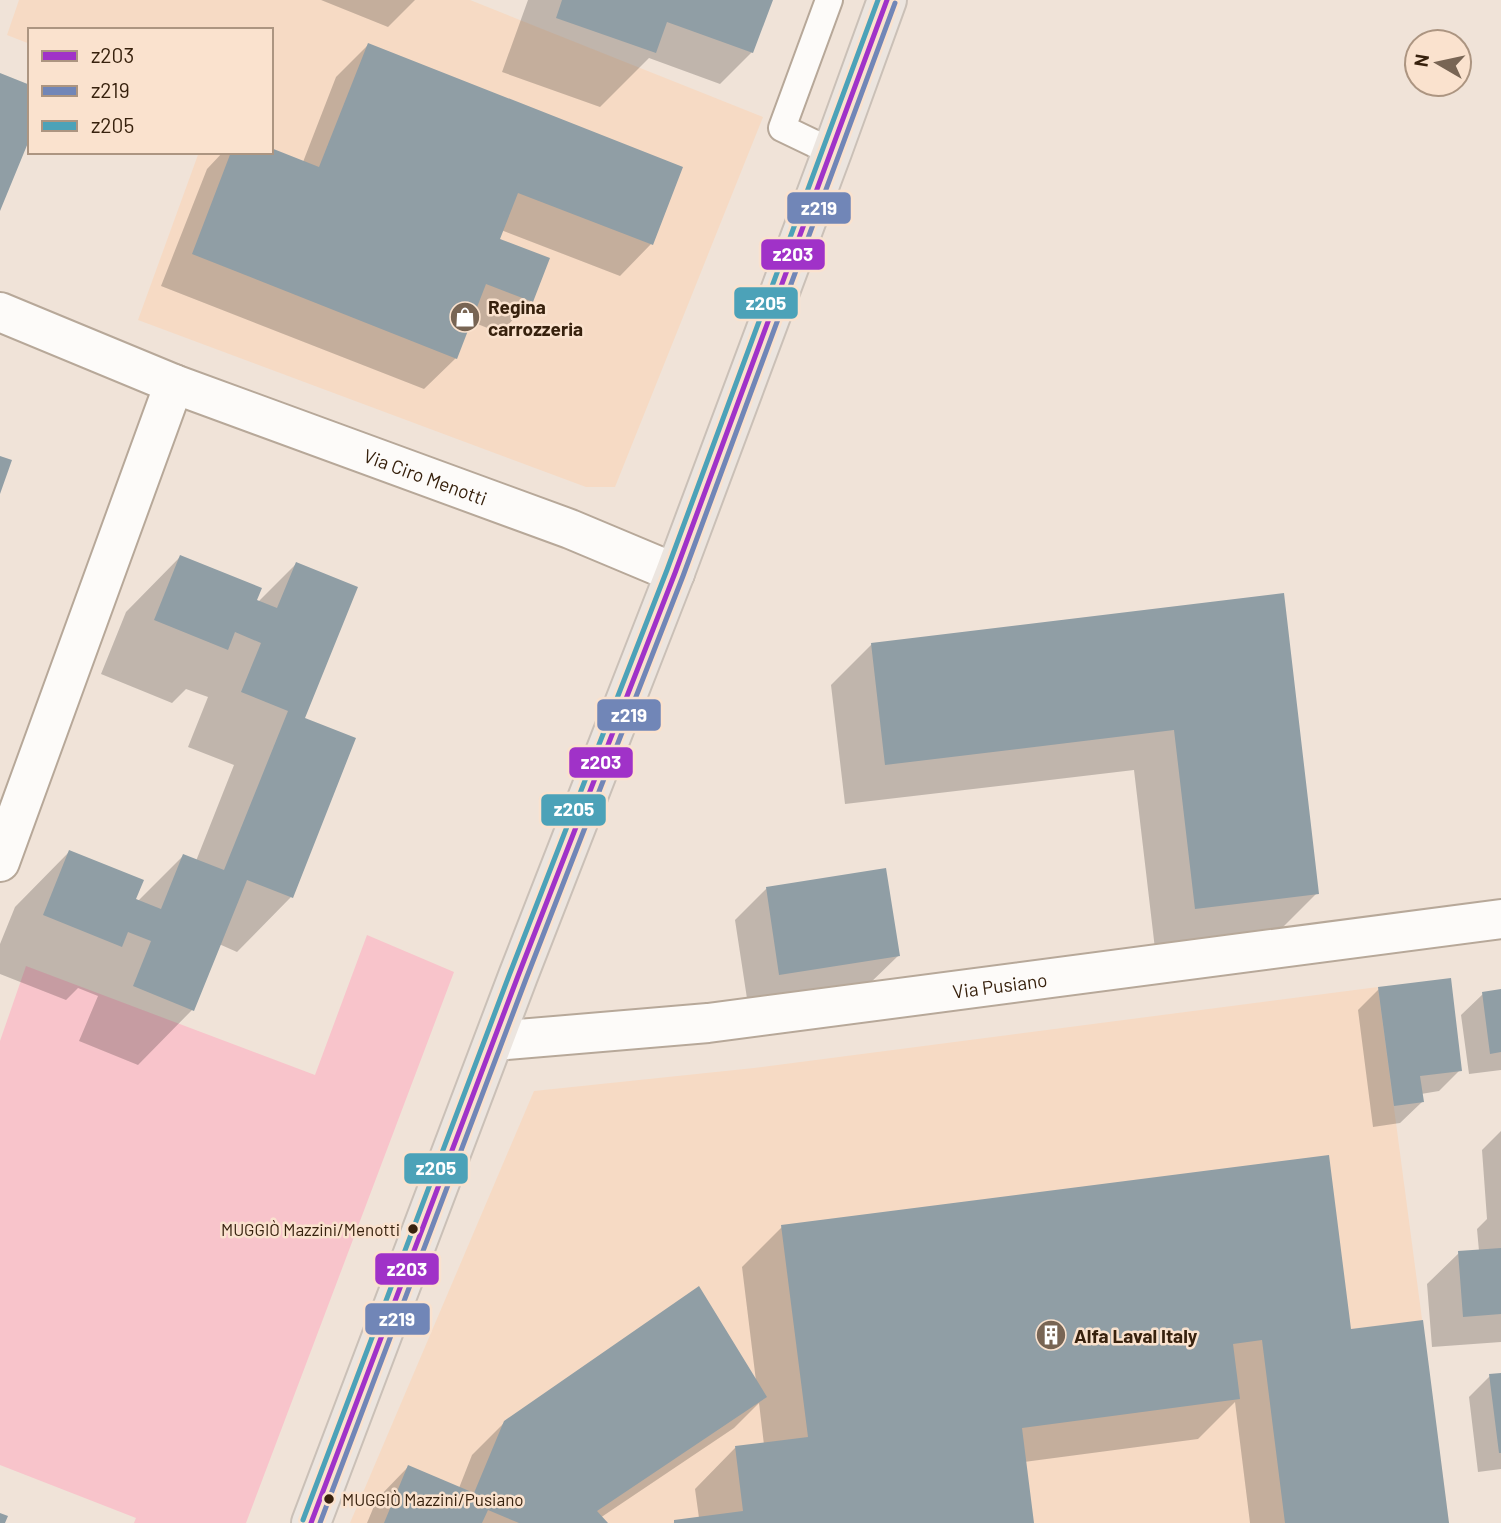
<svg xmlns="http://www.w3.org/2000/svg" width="1501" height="1523" viewBox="0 0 1501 1523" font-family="Barlow,sans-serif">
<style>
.built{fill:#f6dac4}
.green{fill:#f8c4cb}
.shadow{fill:#0003}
.building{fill:#909ea5}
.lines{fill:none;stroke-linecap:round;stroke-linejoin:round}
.lane-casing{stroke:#b7a899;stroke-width:30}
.street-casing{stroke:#b7a899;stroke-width:42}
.primary-casing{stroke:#cac0b7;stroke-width:42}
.lane{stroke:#fdfbf9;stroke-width:26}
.street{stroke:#fdfbf9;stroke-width:38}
.primary{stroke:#ece5df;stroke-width:38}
.bus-1-casing{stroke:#fae2ce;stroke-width:10}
.bus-2-casing{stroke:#fae2ce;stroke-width:10}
.bus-3-casing{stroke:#fae2ce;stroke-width:10}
.bus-1{stroke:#a032c8;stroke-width:5}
.bus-2{stroke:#7186b7;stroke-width:5}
.bus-3{stroke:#4ca2b8;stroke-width:5}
.bus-dot{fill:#37210d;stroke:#fae2ce;stroke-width:2.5}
.labels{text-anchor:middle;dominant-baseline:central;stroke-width:5;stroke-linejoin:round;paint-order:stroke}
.bus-label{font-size:17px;fill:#37210d;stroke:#fae2ce;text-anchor:end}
.poi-label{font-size:19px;font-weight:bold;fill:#37210d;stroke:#fae2ce;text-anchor:start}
.street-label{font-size:19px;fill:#37210d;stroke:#fae2ce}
.line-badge{stroke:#fae2ce;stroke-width:2.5}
.badge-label{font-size:19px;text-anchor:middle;font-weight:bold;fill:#fff}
</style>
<rect width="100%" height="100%" fill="#f0e3d8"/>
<path class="built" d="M19,0H470L763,117L615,487H586L138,320L199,152H271V30H30V44L7,35Z
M1378,987L1449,1523H350L534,1091L754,1068Z"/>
<path class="green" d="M367,935L454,972L246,1523H134L136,1518L0,1465V1041L26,966L315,1075Z"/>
<path class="shadow" d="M321,0H415L388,27Z
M528,0H772L752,52L720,84L649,58L600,107L502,72Z
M368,45L681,168L651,244L620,276L501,230L497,240L548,259L531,301L500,333L470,321L456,358L424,389L161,286L207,169L223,152H271L303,162L336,77Z
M180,557L253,607L296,564L303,719L291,897L237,952L219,944L192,1010L138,1065L79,1041L98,996L78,988L66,1000L0,974V944L15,907L69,852L138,901L183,856L196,861L234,765L188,747L208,697L186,689L172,703L101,674L126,612Z
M1282,595L1317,893L1276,934L1155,949L1134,770L845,804L831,685L872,644Z
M767,888L898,956L866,987L748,1005L735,920Z
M1379,989L1460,1070L1439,1091L1421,1094L1422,1102L1400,1123L1373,1127L1358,1010Z
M1501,991V1070L1469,1074L1461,1015L1483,994Z
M1501,1131V1342L1432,1347L1427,1284L1459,1253L1479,1251L1477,1229L1487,1219L1482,1150Z
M782,1227L1349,1331L1447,1523H1250L1235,1402L1198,1439L1024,1462L1032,1523H673L699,1518L695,1489L735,1448L764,1445L759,1403L734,1428L600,1518L606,1523H367L377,1499L408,1467L459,1488L472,1455L505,1422L756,1381L742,1267Z
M1501,1374V1469L1478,1472L1469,1397L1490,1376Z"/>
<path class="building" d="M562,0H773L753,53L667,22L656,53L556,18Z
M368,43L683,167L653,245L518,193L500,239L550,258L533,302L486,284L457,359L192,254L231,152H271V148L319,167Z
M0,73L30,85V138L0,211Z
M0,456L12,460L0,494Z
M180,555L262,588L257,600L277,608L296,562L358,587L305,718L356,738L293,898L247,880L194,1011L133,986L151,941L128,932L122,947L43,915L69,850L144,880L136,899L161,909L183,854L224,870L288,711L241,692L261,643L235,632L228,650L154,620Z
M1284,593L1319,894L1195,909L1174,730L885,765L871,643Z
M886,868L900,956L779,975L766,887Z
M1451,978L1462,1071L1420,1076L1424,1102L1394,1106L1378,987Z
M1501,989V1052L1490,1054L1482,992Z
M1329,1155L1351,1329L1423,1320L1449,1523H1285L1262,1340L1233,1344L1240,1399L1022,1428L1034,1523H674V1520L743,1511L735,1446L808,1437L781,1225Z
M1501,1248V1314L1463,1317L1458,1251Z
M699,1286L767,1397L597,1511L608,1523H519L488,1510L482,1523H384L408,1465L474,1493L504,1421Z
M1501,1373V1453H1499L1489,1374Z
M0,1513L8,1516L5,1523H0Z"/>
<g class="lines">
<g class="lane-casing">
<path id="lane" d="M829,0L782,128L832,152"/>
</g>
<g class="street-casing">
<g id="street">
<path d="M0,312L174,384L0,862"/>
<path id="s1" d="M174,384L570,529L675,573"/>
<path id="s2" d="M495,1041L708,1023L1501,919"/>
</g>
</g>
<g class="primary-casing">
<path id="primary" d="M311,1523L518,976L675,573L832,152L887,0"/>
</g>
<use href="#lane" class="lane"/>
<use href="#street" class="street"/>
<use href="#primary" class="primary"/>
<g class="bus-1-casing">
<path id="bus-1" d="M311,1523L518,976L675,573L887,0"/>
</g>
<g class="bus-2-casing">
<path id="bus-2" d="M320,1523L526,979L683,576L895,3"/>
</g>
<g class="bus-3-casing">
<path id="bus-3" d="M303,1520L510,973L667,570L878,0"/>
</g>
<use href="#bus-1" class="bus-1"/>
<use href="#bus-2" class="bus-2"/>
<use href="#bus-3" class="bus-3"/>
</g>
<defs>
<g id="shop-disc" transform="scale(1.575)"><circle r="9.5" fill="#786554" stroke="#fae2ce"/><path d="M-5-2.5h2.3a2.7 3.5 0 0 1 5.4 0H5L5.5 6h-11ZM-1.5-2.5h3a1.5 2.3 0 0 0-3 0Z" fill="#fff"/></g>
<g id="building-disc" transform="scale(1.575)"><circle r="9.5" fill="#786554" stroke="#fae2ce"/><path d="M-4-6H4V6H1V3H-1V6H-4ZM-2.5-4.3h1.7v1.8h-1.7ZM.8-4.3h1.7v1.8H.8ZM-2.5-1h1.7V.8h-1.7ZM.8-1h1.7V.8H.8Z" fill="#fff"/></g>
</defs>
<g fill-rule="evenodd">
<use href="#shop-disc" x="465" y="317"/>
<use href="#building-disc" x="1051" y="1335"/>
</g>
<g class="bus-dot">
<circle cx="413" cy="1229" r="6"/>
<circle cx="329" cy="1499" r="6"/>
</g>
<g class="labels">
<g class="bus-label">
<text x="400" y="1229">MUGGIÒ Mazzini/Menotti</text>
<text x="342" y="1499" text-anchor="start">MUGGIÒ Mazzini/Pusiano</text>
</g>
<g class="poi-label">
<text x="488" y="306">Regina<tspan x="488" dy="22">carrozzeria</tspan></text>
<text x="1074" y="1335">Alfa Laval Italy</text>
</g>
<g class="street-label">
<text stroke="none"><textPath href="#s1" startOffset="268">Via Ciro Menotti</textPath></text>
<text stroke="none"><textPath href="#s2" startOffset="508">Via Pusiano</textPath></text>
</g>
</g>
<g class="line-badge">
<rect x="786" y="191" width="66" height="34" rx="7" fill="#7186b7"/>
<rect x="760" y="238" width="66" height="33" rx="7" fill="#a032c8"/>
<rect x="733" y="286" width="66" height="34" rx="7" fill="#4ca2b8"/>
<rect x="596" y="698" width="66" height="34" rx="7" fill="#7186b7"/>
<rect x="568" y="746" width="66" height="33" rx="7" fill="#a032c8"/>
<rect x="540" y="793" width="67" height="34" rx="7" fill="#4ca2b8"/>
<rect x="403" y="1152" width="66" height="33" rx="7" fill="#4ca2b8"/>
<rect x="374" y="1252" width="66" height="34" rx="7" fill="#a032c8"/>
<rect x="364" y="1302" width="67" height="34" rx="7" fill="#7186b7"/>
</g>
<g class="badge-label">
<text x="819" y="215">z219</text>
<text x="793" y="261">z203</text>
<text x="766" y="310">z205</text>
<text x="629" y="722">z219</text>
<text x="601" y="769">z203</text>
<text x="574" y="816">z205</text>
<text x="436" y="1175">z205</text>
<text x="407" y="1276">z203</text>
<text x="397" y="1326">z219</text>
</g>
<rect x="28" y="28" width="245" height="126" fill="#fae2ce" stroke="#ac9581" stroke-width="2"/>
<rect x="42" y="51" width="35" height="10" fill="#a032c8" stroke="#ac9581" stroke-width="2"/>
<text x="91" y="63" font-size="21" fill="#37210d">z203</text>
<rect x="42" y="86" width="35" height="10" fill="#7186b7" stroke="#ac9581" stroke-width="2"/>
<text x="91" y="98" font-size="21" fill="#37210d">z219</text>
<rect x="42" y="121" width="35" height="10" fill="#4ca2b8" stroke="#ac9581" stroke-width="2"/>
<text x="91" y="133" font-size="21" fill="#37210d">z205</text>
<g transform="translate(1438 63) rotate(279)"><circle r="33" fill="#fae2ce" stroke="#ac9581" stroke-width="2"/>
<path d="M0-5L12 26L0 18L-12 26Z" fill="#786554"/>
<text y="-10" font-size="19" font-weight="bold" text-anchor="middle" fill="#37210d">N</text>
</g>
</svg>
